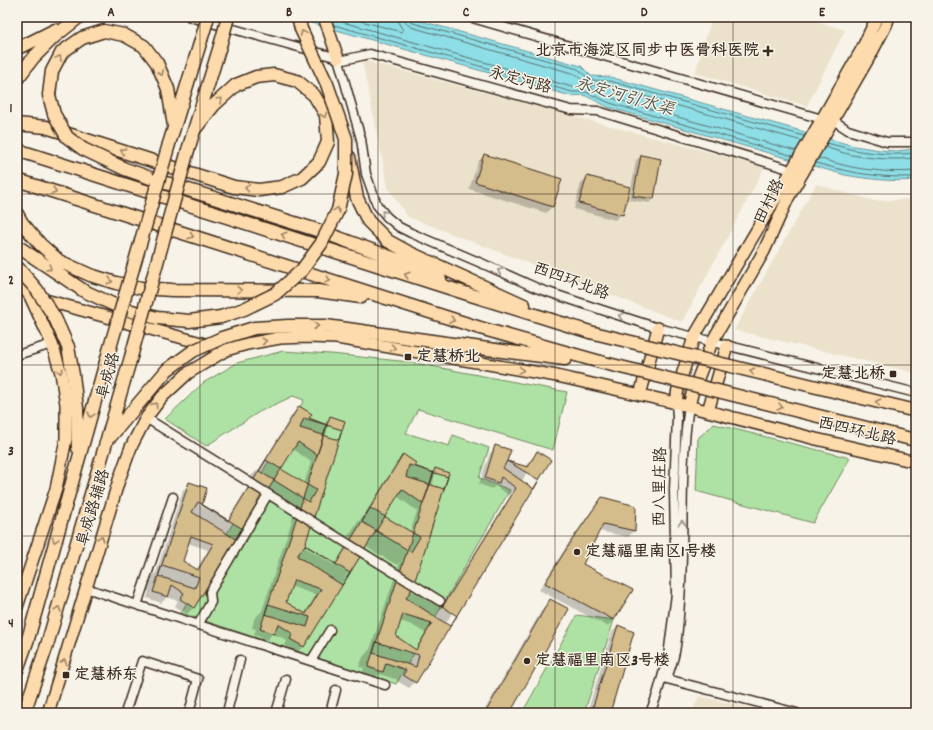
<svg xmlns="http://www.w3.org/2000/svg" width="933" height="730" viewBox="0 0 933 730" font-family="Dekko,'LXGW WenKai TC',sans-serif">
<style>
.built{fill:#ece2cc}
.green{fill:#aee2a4;stroke:#748661}
.water{fill:#8ddee7;stroke:#6c9697}
.shadow{fill:#0003;fill-rule:evenodd}
.lines{fill:none;stroke-linecap:round;stroke-linejoin:round}
.shore{stroke:#5c726e;stroke-width:1}
.building{fill:#d4bc8b;stroke:#3b2a1e;fill-rule:evenodd}
.minor-casing{stroke:#3b2a1e;stroke-width:11}
.major-casing{stroke:#3b2a1e;stroke-width:14}
.highway-casing{stroke:#3b2a1e;stroke-width:15}
.minor{stroke:#f7f3e8;stroke-width:8}
.major{stroke:#fedbac;stroke-width:11}
.highway{stroke:#fedbac;stroke-width:12}
.highway-bridge-casing{stroke:#3b2a1e;stroke-width:15;stroke-linecap:butt}
.highway-bridge{stroke:#fedbac;stroke-width:12}
.oneway{stroke:#9c8265}
.oneway2{stroke:#998e83}
.grid{fill:none;stroke:#3b2a1e;stroke-width:1;stroke-opacity:0.55}
.poi-dot{fill:#3b2a1e;stroke:#f7f3e8;stroke-width:1.5}
.labels{text-anchor:middle;dominant-baseline:central;stroke-width:3;stroke-linejoin:round;paint-order:stroke}
.poi-label{font-size:16px;font-weight:bold;fill:#3b2a1e;stroke:#f7f3e8;text-anchor:start}
.street-label{font-size:16px;fill:#3b2a1e;stroke:#f7f3e8}
.water-label{font-size:17px;font-style:italic;fill:#505750;stroke:#f7f3e8}
.neatline{fill:none;stroke:#3b2a1e;stroke-width:1.5}
.grid-label{font-size:13px;text-anchor:middle;font-weight:bold;fill:#3b2a1e}
</style>
<rect width="100%" height="100%" fill="#f7f3e8"/>
<filter id="ink" filterUnits="userSpaceOnUse"><feTurbulence type="fractalNoise" baseFrequency=".025" numOctaves="2"/><feDisplacementMap in="SourceGraphic" scale="8" xChannelSelector="R" yChannelSelector="G"/><feConvolveMatrix kernelMatrix="1 2 1 2 8 2 1 2 1" color-interpolation-filters="sRGB"/></filter>
<g filter="url(#ink)">
<path class="built" d="M712,17H802L845,30L807,106L695,73Z
M362,60L765,167L682,322L408,217L388,188Z
M816,184L874,201L916,199V373L734,330Z
M699,696L771,713H692Z"/>
<path class="green" d="M283,351L331,354L410,362L567,392L553,450L418,409L406,433L449,446L453,435L489,448L479,478L510,490L396,684L181,613L304,400L293,396L259,412L206,446L165,419L203,383L237,363Z
M714,424L850,458L813,523L696,491L698,438Z
M577,615L614,620L586,707L582,713H522Z"/>
<path class="water" d="M290,17H407L581,66L591,76L610,77L854,146L880,150L896,151L916,149V180C892,182 868,179 845,175L608,107L584,95L571,96Z"/>
<path class="shadow" d="M484,155L561,180L552,207L546,213L469,189L478,162Z
M641,156L653,199L649,203L629,200L636,160Z
M587,177L622,214L615,220L574,209L581,183Z
M299,407L308,419L323,425L330,417L303,546L334,565L351,538L348,536L357,523L364,515L397,462L403,456L413,467L432,473L436,469L410,590L441,607L510,496L495,486L492,489L479,484L490,453L496,447L506,461L526,467L531,459L537,453L415,682L409,688L397,681L398,680L379,674L375,677L362,673L364,668L359,667L363,657L370,649L400,562L397,565L365,546L303,646L297,653L285,645L287,641L283,638L272,634L267,640L254,635L256,629L252,628L254,619L262,611L294,514L263,496L193,608L187,614L175,606L178,601L167,597L161,603L147,598L149,592L145,590L148,580L156,573L183,490L189,484L200,505L227,521L248,486L246,485L252,475L260,468L293,413ZM292,448L311,462L304,484L279,470ZM397,496L417,511L410,533L383,517ZM188,543L208,550L196,570L182,561ZM290,586L316,595L304,614L285,602ZM400,621L412,625L425,633L415,650L395,637Z
M602,498L635,506L634,531L628,537L599,531L582,565L614,620L607,626L539,590L566,547L596,504Z
M551,600L509,713H483L544,606Z
M618,626L609,713H587L612,632Z"/>
<g class="lines">
<path class="shore" d="M346,17L402,32L403,30L399,24L398,17
M409,17L410,21L413,23L578,69L590,80L610,81L804,136
M332,19L572,87L584,86L585,85V83L575,74L411,27L406,23L404,17
M334,25L572,92H586L610,103L793,156
M827,143C836,145 845,148 854,150C875,154 895,155 916,153
M825,147C834,150 843,153 852,155C874,159 895,160 916,158
M796,151L612,98L592,89L591,87L592,85L609,86L802,141
M818,158C836,163 854,169 873,170C887,172 902,172 916,171
M816,163C834,168 853,173 872,175C886,177 901,177 916,177"/>
</g>
<path class="building" d="M484,154L562,179L553,207L475,182Z
M641,155L661,159L654,199L633,196Z
M587,176L630,187L623,215L579,203Z
M299,406L312,414L309,418L327,425L317,455L298,442L194,608L180,599L184,593L172,585L168,597L153,592L189,482L207,488L202,505L228,521ZM191,536L213,544L198,570L183,561Z
M330,416L345,421L305,545L336,564L403,454L416,463L414,466L434,473L423,504L402,489L304,647L290,639L293,634L278,624L274,634L260,629ZM294,580L321,589L306,614L286,602Z
M304,418L342,430L339,440L300,428Z
M495,445L511,450L507,461L528,467L537,451L551,460L416,683L403,675L406,670L386,663L383,672L368,667L435,468L449,473L413,587L443,606L516,488L501,477L499,483L485,478ZM403,614L432,623L416,650L396,636Z
M266,460L316,490L309,502L259,471Z
M507,461L539,480L534,489L503,468Z
M409,465L448,477L444,489L406,477Z
M602,497L636,506L635,531L603,524L583,564L633,590L614,620L545,583L572,540Z
M198,502L243,529L237,540L192,512Z
M370,508L420,537L411,552L362,522Z
M305,545L350,573L342,585L297,556Z
M162,565L199,577L195,588L158,576Z
M413,587L457,616L450,626L406,598Z
M550,599L569,609L510,713H485Z
M268,604L310,617L307,627L265,614Z
M618,625L634,632L610,713H590L592,710Z
M376,642L419,655L416,667L373,653Z"/>
<g class="lines">
<g class="minor-casing">
<path id="minor" d="M190,17L338,58L361,139L366,174L377,205L387,217L399,227L411,233L488,266L539,289L602,310L658,328L916,393
M469,17L822,119
M339,61L370,54L571,110L598,111L785,168
M833,120L848,130L887,142H916
M17,355L52,344
M146,418L440,601
M86,588L137,605L385,685
M137,605L173,497
M198,625L211,602L210,592L268,494
M311,661L330,630
M663,678L797,713
M667,678C670,670 673,661 675,652C678,635 679,618 680,601C685,536 679,470 689,406
M125,713L142,661L198,679L189,713
M229,713L228,708L240,660
M276,713L286,679
M330,713L336,690
M650,713L657,695L668,656L676,594L674,490L677,417L676,403"/>
</g>
<g class="major-casing">
<path id="major" d="M324,17L338,58
M17,279L30,296L52,344L61,373L66,404V439L56,489L17,607
M38,298L212,346
M640,395L658,328
M676,403L678,388L694,337L822,119L862,49L877,17
M689,406L692,394L712,342L764,251L788,198L872,52L886,25L889,17
M708,411L727,346
M48,713L119,480L131,447L146,418L162,397L188,373L226,350L247,344L280,338L308,337L337,338L557,376L676,403L816,439L916,462"/>
</g>
<g class="highway-casing">
<path id="highway" d="M17,48L27,44L55,30
M17,79L33,58L54,37L79,17
M49,95L52,71L62,52L82,38L104,31L124,35L144,46L157,63L168,89L174,126
M17,124L46,127L234,187L259,190L282,187L302,178L319,162L328,142L326,115L314,95L297,81L274,75L256,77L236,85L214,105L194,130
M169,144L201,40
M17,150L471,295L590,332
M188,150L220,46
M349,157L357,198L368,221L388,241L408,252L524,305
M150,178L320,231L417,267L440,279
M17,180L480,328L604,363L633,370
M17,214L22,223L40,244L59,261L90,275L116,283L141,288L172,290L318,291L361,297
M17,246L84,291L121,308L157,318L189,321L221,317
M222,338L254,328L288,326H326L502,351L565,359
M68,347L73,375L77,408L78,448
M111,436L167,370
M17,670L28,639L109,351
M24,713L47,645L131,357"/>
</g>
<use href="#minor" class="minor"/>
<use href="#major" class="major"/>
<use href="#highway" class="highway"/>
<g class="highway-bridge-casing">
<path id="highway-bridge" d="M201,40L208,17
M220,46L228,17
M49,95L54,114L67,137L83,149L125,169L148,177
M17,267L37,290L55,318L68,347
M221,317L244,309L275,294L302,270L321,244L338,210L346,174V139L327,84L301,29L298,17
M590,332L916,411
M109,351L169,144
M131,357L188,150
M167,370L193,351L222,338
M633,370L915,440"/>
</g>
<use href="#highway-bridge" class="highway-bridge"/>
</g>
<defs><path id="oneway-chevron" d="M-2-3.5L2.5 0L-2 3.5" fill="none" stroke-width="1.6" stroke-linecap="round" stroke-linejoin="round"/></defs>
<g class="oneway">
<use href="#oneway-chevron" transform="translate(303 33) rotate(-114)"/>
<use href="#oneway-chevron" transform="translate(59 58) rotate(-62)"/>
<use href="#oneway-chevron" transform="translate(161 73) rotate(67)"/>
<use href="#oneway-chevron" transform="translate(220 100) rotate(-43)"/>
<use href="#oneway-chevron" transform="translate(324 115) rotate(71)"/>
<use href="#oneway-chevron" transform="translate(123 151) rotate(-162)"/>
<use href="#oneway-chevron" transform="translate(247 188) rotate(-173)"/>
<use href="#oneway-chevron" transform="translate(54 191) rotate(18)"/>
<use href="#oneway-chevron" transform="translate(337 210) rotate(-70)"/>
<use href="#oneway-chevron" transform="translate(284 235) rotate(-162)"/>
<use href="#oneway-chevron" transform="translate(191 236) rotate(18)"/>
<use href="#oneway-chevron" transform="translate(49 268) rotate(33)"/>
<use href="#oneway-chevron" transform="translate(407 275) rotate(-162)"/>
<use href="#oneway-chevron" transform="translate(328 280) rotate(18)"/>
<use href="#oneway-chevron" transform="translate(110 281) rotate(16)"/>
<use href="#oneway-chevron" transform="translate(239 290) rotate(1)"/>
<use href="#oneway-chevron" transform="translate(452 320) rotate(18)"/>
<use href="#oneway-chevron" transform="translate(316 326)"/>
<use href="#oneway-chevron" transform="translate(264 341) rotate(-11)"/>
<use href="#oneway-chevron" transform="translate(393 348) rotate(10)"/>
<use href="#oneway-chevron" transform="translate(521 370) rotate(10)"/>
<use href="#oneway-chevron" transform="translate(60 371) rotate(76)"/>
<use href="#oneway-chevron" transform="translate(752 371) rotate(-166)"/>
<use href="#oneway-chevron" transform="translate(878 402) rotate(-166)"/>
<use href="#oneway-chevron" transform="translate(155 405) rotate(-54)"/>
<use href="#oneway-chevron" transform="translate(780 407) rotate(14)"/>
<use href="#oneway-chevron" transform="translate(91 415) rotate(106)"/>
<use href="#oneway-chevron" transform="translate(101 538) rotate(-73)"/>
<use href="#oneway-chevron" transform="translate(55 540) rotate(106)"/>
<use href="#oneway-chevron" transform="translate(58 609) rotate(-74)"/>
<use href="#oneway-chevron" transform="translate(64 662) rotate(-73)"/>
</g>
<g class="oneway2">
<use href="#oneway-chevron" transform="translate(384 213) rotate(-132)"/>
<use href="#oneway-chevron" transform="translate(500 271) rotate(-155)"/>
<use href="#oneway-chevron" transform="translate(621 316) rotate(-162)"/>
<use href="#oneway-chevron" transform="translate(682 523) rotate(-90)"/>
</g>
</g>
<path class="grid" d="M200,17V713M378,17V713M555,17V713M733,17V713M17,194H916M17,365H916M17,536H916"/>
<g class="poi-dot">
<path d="M766 45h4v4h4v4h-4v4h-4v-4h-4v-4h4z"/>
<rect x="404" y="353" width="8" height="8" rx="2"/>
<rect x="889" y="370" width="8" height="8" rx="2"/>
<circle cx="577" cy="552" r="4"/>
<circle cx="527" cy="661" r="4"/>
<rect x="62" y="671" width="8" height="8" rx="2"/>
</g>
<g class="labels">
<g class="poi-label">
<text x="759" y="51" text-anchor="end">北京市海淀区同步中医骨科医院</text>
<text x="416" y="357">定慧桥北</text>
<text x="885" y="374" text-anchor="end">定慧北桥</text>
<text x="585" y="552">定慧福里南区1号楼</text>
<text x="535" y="661">定慧福里南区3号楼</text>
<text x="74" y="675">定慧桥东</text>
</g>
<g class="street-label">
<text transform="translate(520 81) rotate(15)">永定河路</text>
<text transform="translate(770 202) rotate(-64)">田村路</text>
<text transform="translate(571 282) rotate(20)">西四环北路</text>
<text transform="translate(109 376) rotate(-74)">阜成路</text>
<text transform="translate(857 432) rotate(13)">西四环北路</text>
<text transform="translate(661 487) rotate(-89)">西八里庄路</text>
<text transform="translate(94 508) rotate(-73)">阜成路辅路</text>
</g>
<g class="water-label">
<text transform="translate(624 98) rotate(16)">永定河引水渠</text>
</g>
</g>
<rect width="933" height="730" fill="none" stroke="#f7f3e8" stroke-width="44"/>
<rect x="22" y="22" width="889" height="686" class="neatline"/>
<g class="grid-label">
<text x="111" y="16">A</text>
<text x="289" y="16">B</text>
<text x="466" y="16">C</text>
<text x="644" y="16">D</text>
<text x="822" y="16">E</text>
<text x="11" y="112">1</text>
<text x="11" y="284">2</text>
<text x="11" y="455">3</text>
<text x="11" y="627">4</text>
</g>
</svg>
